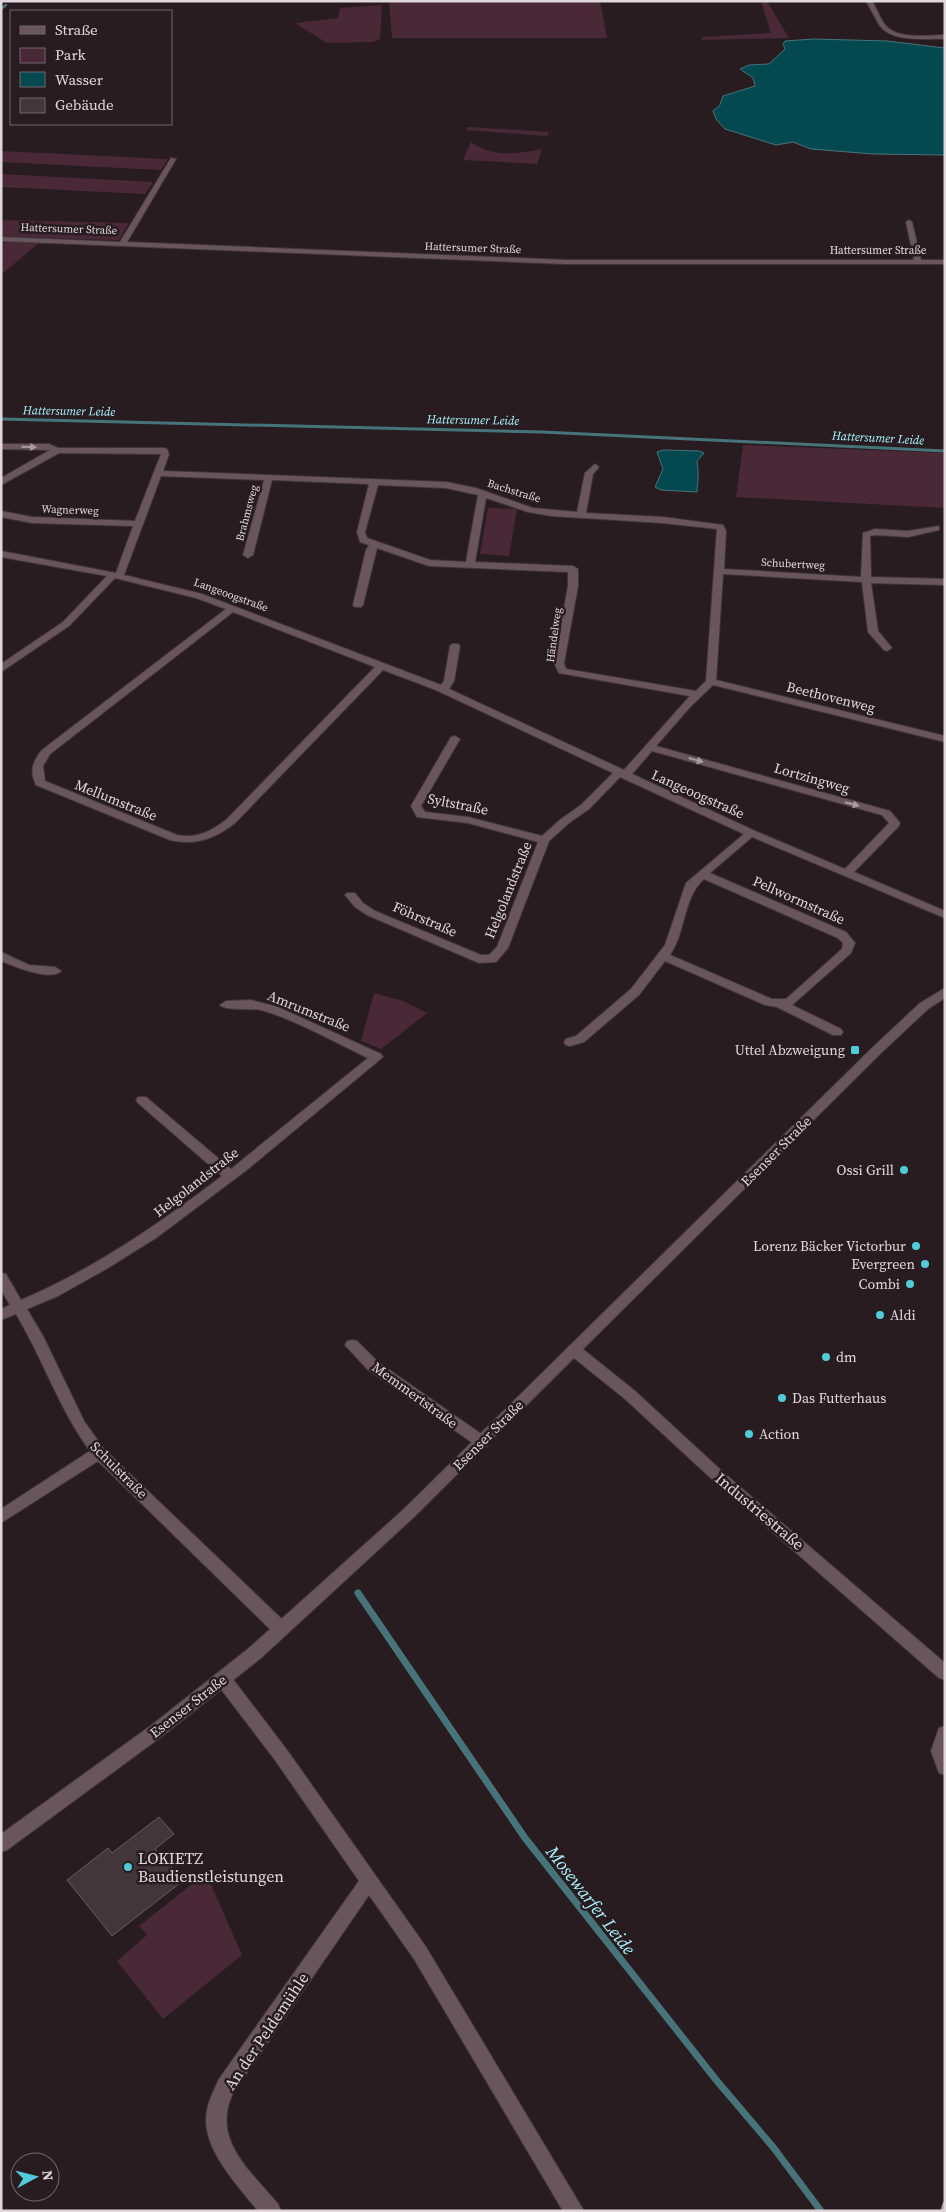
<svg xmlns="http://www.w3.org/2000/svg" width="946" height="2212" viewBox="0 0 946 2212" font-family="'Source Serif 4',serif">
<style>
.green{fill:#492936}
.water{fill:#044950;stroke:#467479}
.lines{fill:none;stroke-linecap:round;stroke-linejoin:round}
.stream-far2{stroke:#467479;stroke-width:2.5}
.stream-far1{stroke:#467479;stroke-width:3}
.stream{stroke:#467479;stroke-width:7}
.building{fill:#43363b;stroke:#685a5f}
.minor-casing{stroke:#42363b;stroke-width:2}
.tertiary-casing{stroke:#42363b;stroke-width:2}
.minor{fill:#69565d;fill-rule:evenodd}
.tertiary{fill:#69565d;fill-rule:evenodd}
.rail{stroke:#a89ea2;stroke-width:5}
.oneway{fill:#aa9da2}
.poi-dot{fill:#52cbd9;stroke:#281c21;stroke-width:2}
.labels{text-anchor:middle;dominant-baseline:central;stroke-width:5;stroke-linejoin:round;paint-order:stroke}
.far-street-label{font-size:11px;fill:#e0d7da;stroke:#281c21}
.far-water-label{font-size:12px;font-style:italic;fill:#a9f3fc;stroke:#281c21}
.street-label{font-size:14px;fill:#e0d7da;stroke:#281c21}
.poi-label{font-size:14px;fill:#e0d7da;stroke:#281c21;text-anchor:end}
.near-street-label{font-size:16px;fill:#e0d7da;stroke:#281c21}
.near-poi-label{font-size:16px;fill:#e0d7da;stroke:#281c21;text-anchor:start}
.near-water-label{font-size:18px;font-style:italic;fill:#a9f3fc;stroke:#281c21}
</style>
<rect width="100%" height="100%" fill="#281c21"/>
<path class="green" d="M389,1H600L607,38H392Z
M761,1H767L789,38L702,40V37L771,33Z
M382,5L380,39L373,42L327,43L295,23L338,18L340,8Z
M468,127L549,132L547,136L466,130Z
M471,142C495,158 515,154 542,149L537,164L463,160Z
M1,151L168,159L161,170L1,162Z
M1,174L153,182L145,194L1,187Z
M1,220L129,223L119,240L1,237Z
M6,241L40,242L1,275V244Z
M743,445L945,453V508L736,497Z
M488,508L517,509L509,556L480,554Z
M374,993L403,1001L427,1013L381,1049L361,1041Z
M206,1873L242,1955L163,2019L117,1961L147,1935L139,1926Z"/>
<path class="water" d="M814,39L887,41L945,48V155L873,154L811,149L793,142L776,145L725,129L716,119L713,111L720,105L723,96L755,86L753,78L740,69L749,65L769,64L785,49L783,44L785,41Z
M663,450L699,451L704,453L697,461C699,474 698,480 697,492L661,490L655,487L663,469L657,452Z"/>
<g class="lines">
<path class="stream-far2" d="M1,9L6,5"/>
<path class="stream-far1" d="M1,419L542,432L945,451"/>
<path class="stream" d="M358,1593L525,1838L717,2081L773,2147L821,2211"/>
</g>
<path class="building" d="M159,1817L174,1834L155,1849L184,1880L112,1936L67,1880L108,1848L112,1853Z"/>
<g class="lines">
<g class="minor-casing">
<path id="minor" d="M866,1H872C877,9 880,19 886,26C899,40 928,35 945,35V39C926,38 893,43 880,26C875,18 871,9 866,1Z
M171,158L176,159L127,242L566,260H914L906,222L909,220L912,222L921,260H945V264H566L1,241V237L120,242Z
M1,444H49L58,448H164L167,449L169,454L163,471L446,482L476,488L533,508L577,512L585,473L595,464L599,467L593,474L586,513L663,517L723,525L726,531L724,569L861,577L863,533L875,529L908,531L939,526V530L908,537L876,535L870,536L871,577L945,579V585L871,583L878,631L892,648L887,651L884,650L868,632L862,582L723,574L716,680L945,736V742L713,685L691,706L656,746L890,811L900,823L898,827L854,872L945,911V918L752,837L710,873L846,932L855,943L851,953L792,1005L841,1029L843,1032L841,1035H833L777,1007L765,1005L665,961L639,995L584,1042L570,1046L566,1045L564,1042L566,1039L576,1036L631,989L665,945L686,883L744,834L620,777L589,809L569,823L549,841L508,948L496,962L479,963L367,915L355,907L345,895L347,893H355L363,903L375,911L481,955H489L497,947L538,842L468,823L417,817L411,806L451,737L455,736L460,739L421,806L425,812L468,817L542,836L561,819L581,805L613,773L436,690L383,670L235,823C215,839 195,846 170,840L36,785C29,771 33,761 42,750L226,609L196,598L115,578L69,626L1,672V664L63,622L107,576L1,557V551L116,573L133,526L32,523L1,517V511L32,517L135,521L161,454L59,453L1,485V478L50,450L1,449ZM161,476L264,480L243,555L248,558L253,555L272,480L369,484L357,532L360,542L369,545L366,550L353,605L355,607H361L363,605L377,548L429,566L568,572V586L554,663L559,673L690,696L624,770L449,689L454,681L460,646L458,644H452L450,646L444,681L441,685L202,594L124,575ZM378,485L446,488L478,495L466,562L430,560L367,538L365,532ZM486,498L528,512L551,516L663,523L717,529L706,681L696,691L566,669L564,663L578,586V569L573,566L475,562ZM233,612L375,667L227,819C212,831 197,839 177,835L45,781L43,766L50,754ZM652,751L882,815L889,823L845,869L755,831L632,774ZM704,879L838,938L843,943L842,949L786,999H772L670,955C686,932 683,897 704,879Z
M1,952L29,965L55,967L61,971C50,982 14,966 1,961Z
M251,1000L278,1007L381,1054L383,1057L248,1169L156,1238L108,1268L58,1296L27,1309L43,1336L84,1421L104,1449L287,1624L289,1629L287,1634L281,1636L275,1634L98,1461L1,1523V1509L90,1451C59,1409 43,1359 16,1314L1,1320V1309L10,1305L1,1290V1273L6,1274L21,1300C94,1269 159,1224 222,1176L138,1103L136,1100L138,1097H146L231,1169L368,1058C336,1043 294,1019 261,1010C251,1008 225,1011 220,1005L226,1001Z
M352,1340L357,1341L378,1362L487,1438L489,1442L487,1446L482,1448L477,1446L368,1370L345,1345L347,1341Z
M574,1345L579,1346L635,1391L724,1473L945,1663V1680L939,1678L714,1481L625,1399L569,1354L567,1350L569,1346Z
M223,1672L229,1674L287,1750L426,1947L584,2211H563L414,1959L369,1895L233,2093C211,2140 250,2170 278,2204L281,2211H258C239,2187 206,2153 206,2120C206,2105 213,2092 219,2079L359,1881L275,1760L217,1684L215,1679L217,1674Z
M945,1726V1775L939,1773L931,1751L939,1728Z"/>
</g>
<g class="tertiary-casing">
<path id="tertiary" d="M945,988V998L928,1009L880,1054L414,1517L261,1658L165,1734L7,1850L1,1852V1834L153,1724L249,1648L404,1509L872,1048L920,1003Z"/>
</g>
<use href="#minor" class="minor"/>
<use href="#tertiary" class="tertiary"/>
<path class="rail" d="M943,2211L945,2204"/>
</g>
<defs><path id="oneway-solid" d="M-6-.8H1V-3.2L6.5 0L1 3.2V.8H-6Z" transform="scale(1.25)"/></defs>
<g class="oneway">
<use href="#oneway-solid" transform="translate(29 447) rotate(2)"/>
<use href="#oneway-solid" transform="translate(696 760) rotate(16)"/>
<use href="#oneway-solid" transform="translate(852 804) rotate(14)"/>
</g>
<g class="poi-dot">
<rect x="850" y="1045" width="10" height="10" rx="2.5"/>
<circle cx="904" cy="1170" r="5"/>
<circle cx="916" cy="1246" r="5"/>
<circle cx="925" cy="1264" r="5"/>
<circle cx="910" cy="1284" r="5"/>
<circle cx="880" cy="1315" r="5"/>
<circle cx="826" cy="1357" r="5"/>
<circle cx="782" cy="1398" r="5"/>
<circle cx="749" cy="1434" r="5"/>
<circle cx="128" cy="1867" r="5"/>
</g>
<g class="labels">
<g class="far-street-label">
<text transform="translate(69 229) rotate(2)">Hattersumer Straße</text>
<text transform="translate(473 248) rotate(2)">Hattersumer Straße</text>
<text x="878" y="250">Hattersumer Straße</text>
<text transform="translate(514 491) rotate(17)">Bachstraße</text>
<text transform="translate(70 510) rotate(2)">Wagnerweg</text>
<text transform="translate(247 513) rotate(-75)">Brahmsweg</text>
<text transform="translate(793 564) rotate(3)">Schubertweg</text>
<text transform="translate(231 595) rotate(20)">Langeoogstraße</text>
<text transform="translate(554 635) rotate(-82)">Händelweg</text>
</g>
<g class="far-water-label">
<text transform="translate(69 411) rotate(1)">Hattersumer Leide</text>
<text transform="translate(473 420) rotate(1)">Hattersumer Leide</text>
<text transform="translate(878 438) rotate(3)">Hattersumer Leide</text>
</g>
<g class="street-label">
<text transform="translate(831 697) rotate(14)">Beethovenweg</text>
<text transform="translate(812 778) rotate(16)">Lortzingweg</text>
<text transform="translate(698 794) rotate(24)">Langeoogstraße</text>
<text transform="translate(116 800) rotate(22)">Mellumstraße</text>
<text transform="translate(458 804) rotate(11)">Syltstraße</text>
<text transform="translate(508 890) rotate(-68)">Helgolandstraße</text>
<text transform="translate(799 900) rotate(24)">Pellwormstraße</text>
<text transform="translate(425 919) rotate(23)">Föhrstraße</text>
<text transform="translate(309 1011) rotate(22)">Amrumstraße</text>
<text transform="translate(776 1151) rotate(-45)">Esenser Straße</text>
<text transform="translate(196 1182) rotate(-38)">Helgolandstraße</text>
<text transform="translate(415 1395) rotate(36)">Memmertstraße</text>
<text transform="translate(488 1435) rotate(-45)">Esenser Straße</text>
<text transform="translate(119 1470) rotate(45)">Schulstraße</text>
<text transform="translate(188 1706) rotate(-38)">Esenser Straße</text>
</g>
<g class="poi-label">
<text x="845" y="1050">Uttel Abzweigung</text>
<text x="894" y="1170">Ossi Grill</text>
<text x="906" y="1246">Lorenz Bäcker Victorbur</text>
<text x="915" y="1264">Evergreen</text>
<text x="900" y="1284">Combi</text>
<text x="890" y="1315" text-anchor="start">Aldi</text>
<text x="836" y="1357" text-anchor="start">dm</text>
<text x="792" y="1398" text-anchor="start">Das Futterhaus</text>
<text x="759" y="1434" text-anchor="start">Action</text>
</g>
<g class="near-street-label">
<text transform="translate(760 1511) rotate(40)">Industriestraße</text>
<text transform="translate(266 2031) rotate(-56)">An der Peldemühle</text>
</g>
<g class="near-poi-label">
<text x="138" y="1858">LOKIETZ<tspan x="138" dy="18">Baudienstleistungen</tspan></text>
</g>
<g class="near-water-label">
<text transform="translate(591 1900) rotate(52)">Mosewarfer Leide</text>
</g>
</g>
<rect width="946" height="2212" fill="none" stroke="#e0d7da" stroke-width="5"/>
<rect x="10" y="10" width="162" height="115" fill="#281c21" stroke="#72676b"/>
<rect x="20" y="26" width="25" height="8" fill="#69565d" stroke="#72676b"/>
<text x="55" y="35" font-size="15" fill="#e0d7da">Straße</text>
<rect x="20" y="48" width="25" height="15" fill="#492936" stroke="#72676b"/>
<text x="55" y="60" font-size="15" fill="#e0d7da">Park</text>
<rect x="20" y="72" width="25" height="15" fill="#044950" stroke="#72676b"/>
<text x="55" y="85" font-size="15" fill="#e0d7da">Wasser</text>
<rect x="20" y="98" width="25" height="15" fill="#43363b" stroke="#72676b"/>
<text x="55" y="110" font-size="15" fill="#e0d7da">Gebäude</text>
<g transform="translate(35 2177) rotate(83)"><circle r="24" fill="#281c21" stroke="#72676b"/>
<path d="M0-4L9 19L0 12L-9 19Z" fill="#52cbd9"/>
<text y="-8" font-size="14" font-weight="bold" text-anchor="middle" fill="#e0d7da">N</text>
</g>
</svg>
